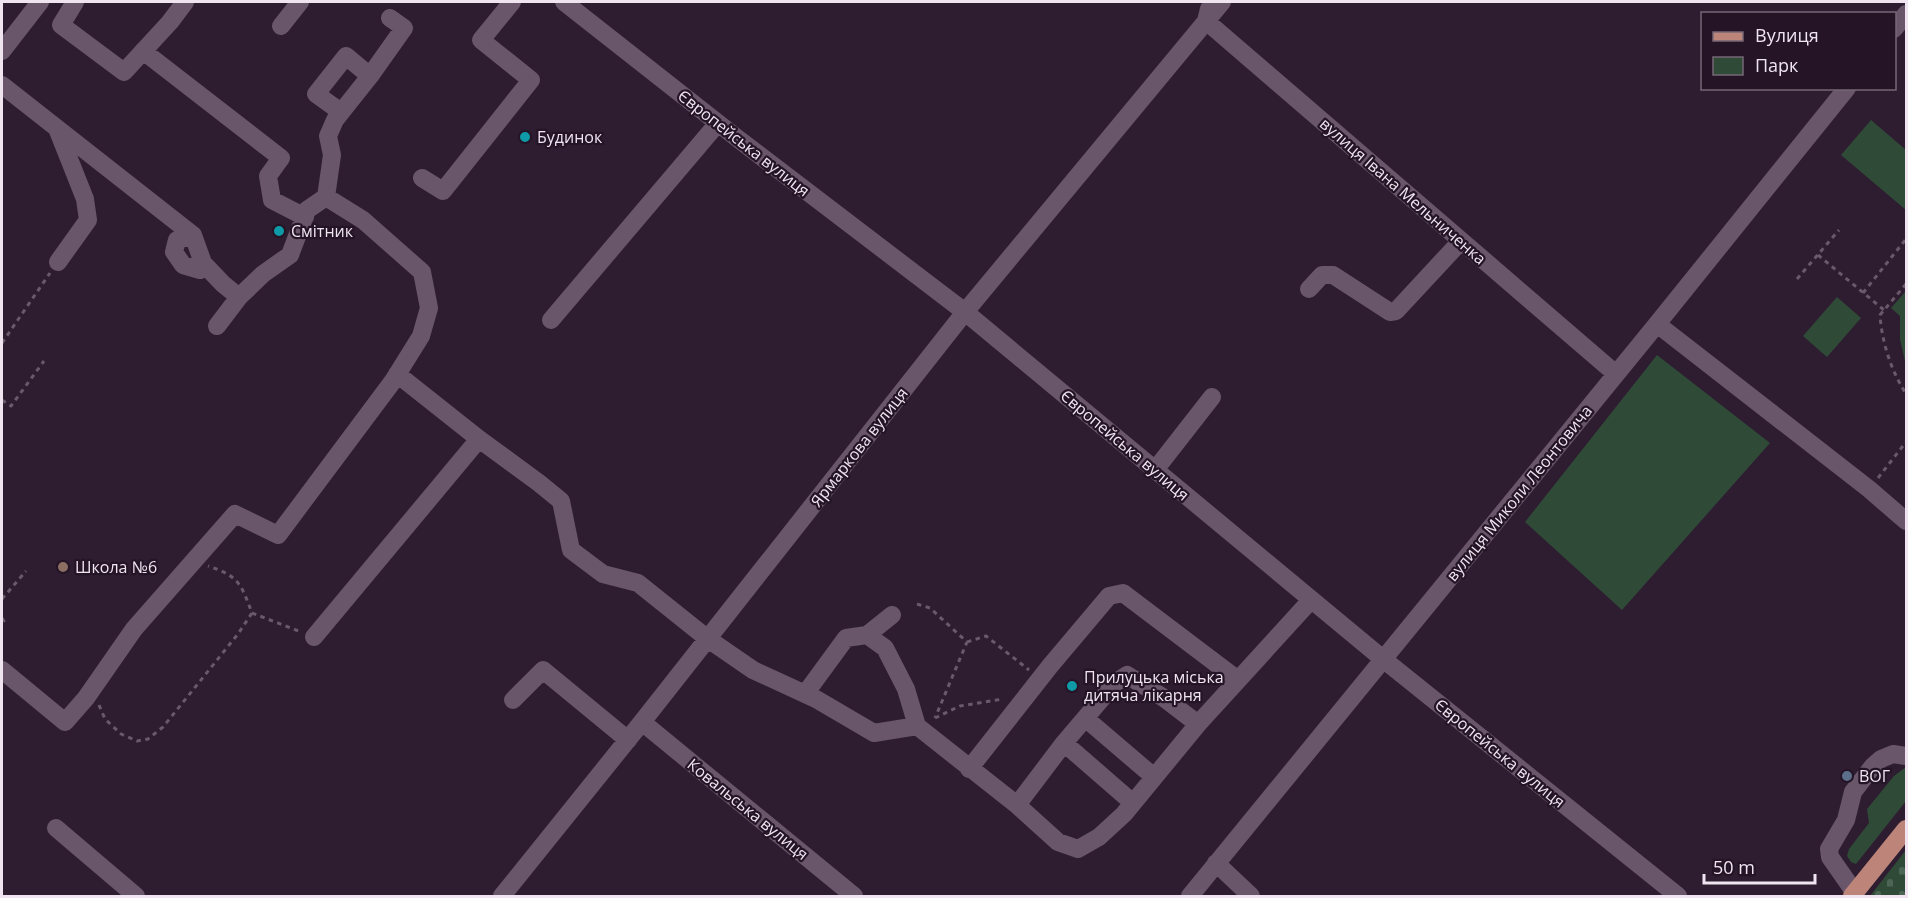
<svg xmlns="http://www.w3.org/2000/svg" width="1908" height="898" viewBox="0 0 1908 898" font-family="'Open Sans',sans-serif">
<style>
.green{fill:#2f4b38}
.cemetery{fill:url(#cemetery-stones)}
.lines{fill:none;stroke-linecap:round;stroke-linejoin:round}
.path{stroke:#69596a;stroke-width:3;stroke-dasharray:4.5 4.5;stroke-linecap:butt}
.minor{stroke:#69566b;stroke-width:18}
.major{stroke:#bd8579;stroke-width:18}
.culture-dot{fill:#0f9aa8;stroke:#241426;stroke-width:2}
.education-dot{fill:#8d6e63;stroke:#241426;stroke-width:2}
.service-dot{fill:#5c6f8a;stroke:#241426;stroke-width:2}
.labels{text-anchor:middle;dominant-baseline:central;stroke-width:4.5;stroke-linejoin:round;paint-order:stroke}
.poi-label{font-size:16px;fill:#f0e4f1;stroke:#241426;text-anchor:start}
.street-label{font-size:16px;fill:#f0e4f1;stroke:#241426}
</style>
<defs>
<pattern id="cemetery-stones" width="16" height="16" patternUnits="userSpaceOnUse" patternTransform="scale(1.5)"><rect width="16" height="16" fill="#2f4b38"/><path d="M2 7V4a2 2 0 0 1 4 0v3zM10 15v-3a2 2 0 0 1 4 0v3z" fill="#4d6555"/></pattern>
</defs>
<rect width="100%" height="100%" fill="#2e1d30"/>
<path class="green" d="M1871,120L1906,150V210L1841,155Z
M1906,291V366L1900,339V316L1891,308Z
M1837,297L1861,318L1827,357L1803,336Z
M1657,355L1770,443L1622,610L1525,522Z
M1906,767V801L1856,864L1851,862L1847,856L1849,849L1869,823L1867,809L1894,776Z"/>
<path class="cemetery" d="M1906,850V896H1870Z"/>
<g class="lines">
<path class="path" d="M1818,255L1884,310
M1797,279L1839,230
M1906,284L1880,315C1882,343 1891,370 1906,394
M1863,293L1906,239
M2,343L50,273
M2,400L11,406L44,361
M1878,478L1906,442
M2,599L26,571
M917,604L930,608L967,642L935,718
M252,613L301,632
M2,618L4,621L2,624
M967,642L986,636L1029,670
M99,705L105,719L121,734L137,741L148,739L163,727L238,634L252,613C241,584 239,576 208,566
M935,718L960,706L1003,699"/>
<path class="minor" d="M75,2L61,25L124,72L170,22L185,2
M564,2L737,138L965,312L1383,659L1678,896
M1209,9L1206,21L1616,374
M281,26L300,2
M1894,29L1906,14
M2,51L40,2
M143,51L281,158L268,176L272,200L305,217
M370,76L404,28L390,18
M2,85L193,235L203,263L223,284L239,297
M422,178L443,191L531,80L481,40L512,2
M326,197L332,155L328,136L335,120L370,76L346,56L316,94L341,112
M193,235L177,240L174,252L183,265L200,270L203,263
M58,262L88,220L85,199L58,131
M1309,289L1322,275H1333L1390,312L1396,311L1461,241
M551,320L718,123
M1657,324L1869,489L1906,521
M479,439L539,483L561,501L571,550L603,574L638,583L708,639L753,670L816,699L874,733L917,726L1017,805L1064,743L1115,683L1127,675L1164,698L1198,724L1124,814L1099,837L1078,849L1058,842L1017,805
M1155,470L1212,397
M867,635L892,615
M314,637L479,439L397,374
M2,670L65,722L86,698L134,629L235,514L278,535L393,381L421,336L429,308L422,272L363,220L326,197L307,210L290,255L263,274L239,297L217,326
M805,694L846,638L867,635L885,648L906,689L917,726
M513,700L543,670L628,740
M1085,718L1154,777
M642,722L854,896
M1198,724L1311,600
M1064,743L1133,803
M969,769L1050,666L1109,596L1123,593L1238,680
M56,828L136,896
M1216,863L1251,896
M1855,893L1830,857L1829,849L1846,820L1853,792L1873,766L1881,759L1893,754L1906,756
M502,896L642,722L965,312L1222,2
M1190,896L1657,324L1847,88"/>
<path class="major" d="M1852,896L1906,829"/>
</g>
<g class="culture-dot">
<circle cx="525" cy="137" r="6"/>
<circle cx="279" cy="231" r="6"/>
<circle cx="1072" cy="686" r="6"/>
</g>
<circle class="education-dot" cx="63" cy="567" r="6"/>
<circle class="service-dot" cx="1847" cy="776" r="6"/>
<g class="labels">
<g class="poi-label">
<text x="537" y="137">Будинок</text>
<text x="291" y="231">Смітник</text>
<text x="75" y="567">Школа №6</text>
<text x="1084" y="677">Прилуцька міська<tspan x="1084" dy="18">дитяча лікарня</tspan></text>
<text x="1859" y="776">ВОГ</text>
</g>
<g class="street-label">
<text transform="translate(744 143) rotate(38)">Європейська вулиця</text>
<text transform="translate(1403 191) rotate(41)">вулиця Івана Мельниченка</text>
<text transform="translate(1125 445) rotate(40)">Європейська вулиця</text>
<text transform="translate(859 447) rotate(-52)">Ярмаркова вулиця</text>
<text transform="translate(1519 493) rotate(-51)">вулиця Миколи Леонтовича</text>
<text transform="translate(1500 753) rotate(39)">Європейська вулиця</text>
<text transform="translate(748 809) rotate(39)">Ковальська вулиця</text>
</g>
</g>
<rect width="1908" height="898" fill="none" stroke="#f0e4f1" stroke-width="6"/>
<rect x="1701" y="12" width="195" height="78" fill="#241426" stroke="#766777" stroke-width="1.5"/>
<rect x="1713" y="32" width="30" height="9" fill="#bd8579" stroke="#766777" stroke-width="1.5"/>
<text x="1755" y="42" font-size="18" fill="#f0e4f1">Вулиця</text>
<rect x="1713" y="57" width="30" height="18" fill="#2f4b38" stroke="#766777" stroke-width="1.5"/>
<text x="1755" y="72" font-size="18" fill="#f0e4f1">Парк</text>
<path d="M1704 874v9h111v-9" fill="none" stroke="#f0e4f1" stroke-width="3"/>
<text x="1713" y="874" font-size="18" fill="#f0e4f1" stroke="#241426" stroke-width="4.5" paint-order="stroke">50 m</text>
</svg>
